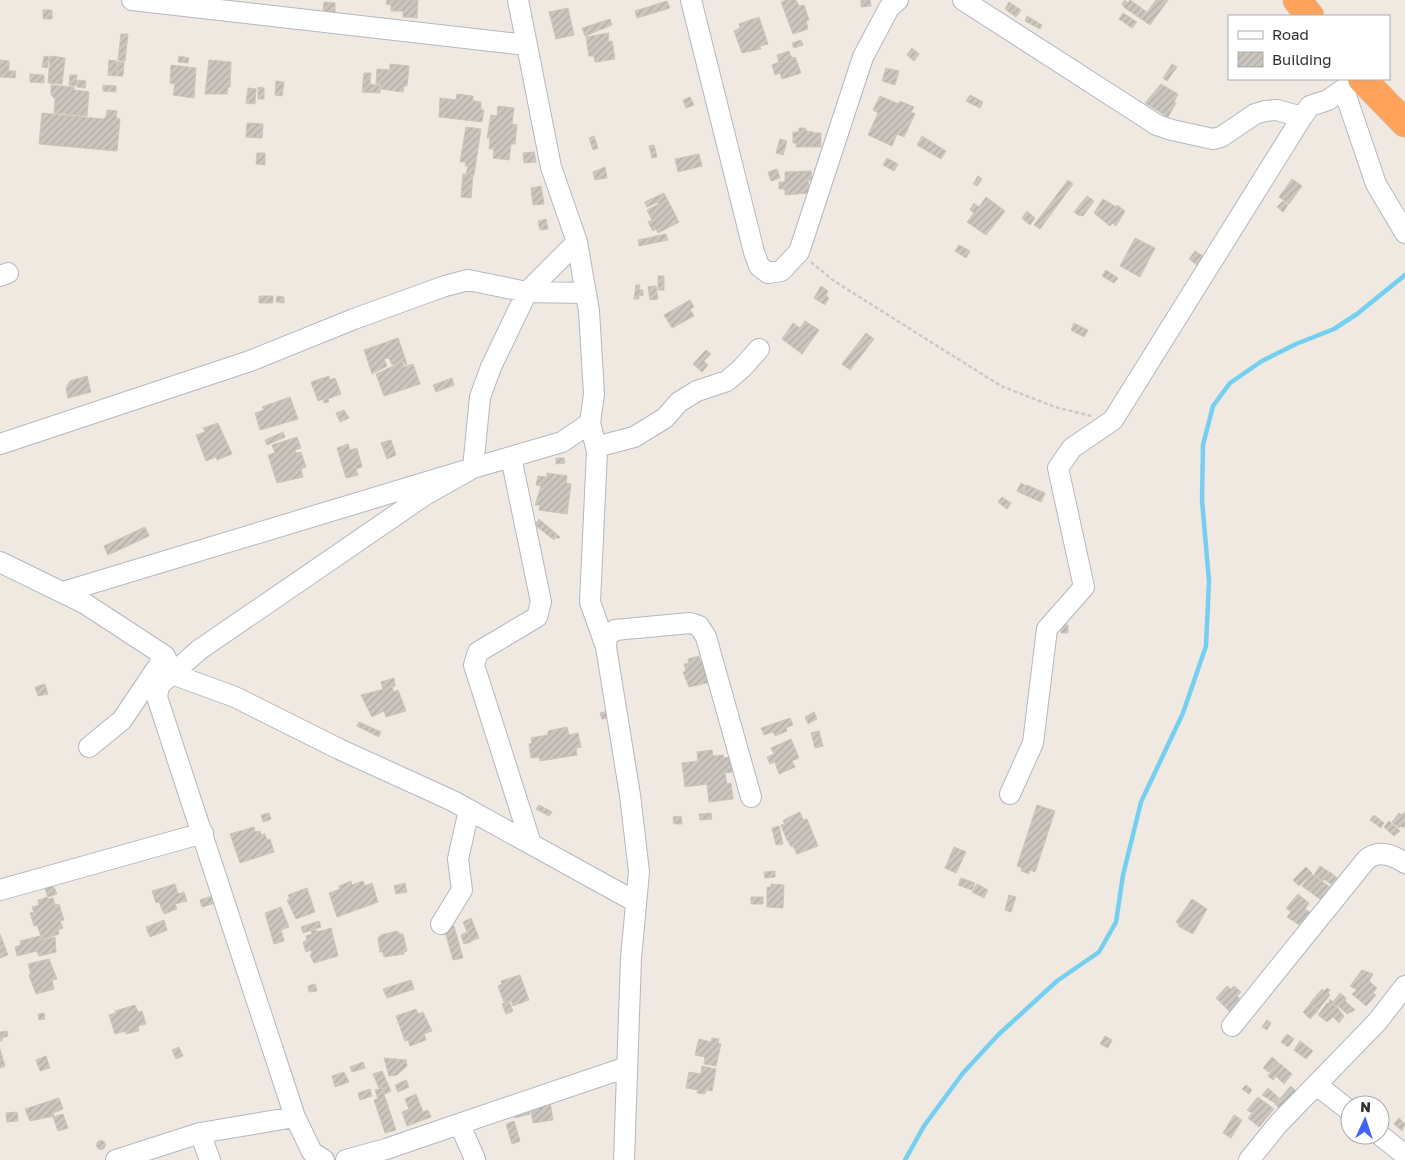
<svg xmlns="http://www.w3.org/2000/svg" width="1405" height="1160" viewBox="0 0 1405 1160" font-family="'Golos Text',sans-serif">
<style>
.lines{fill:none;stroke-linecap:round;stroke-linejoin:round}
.stream{stroke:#75cff0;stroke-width:4.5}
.building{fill:url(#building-hatch);stroke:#cbc5ba}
.minor-casing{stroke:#b4b7c1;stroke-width:22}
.highway-casing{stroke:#c9c9c9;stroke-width:29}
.path{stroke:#c9c9c9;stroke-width:2.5;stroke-dasharray:4 2.5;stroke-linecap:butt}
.minor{stroke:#fff;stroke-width:20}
.highway{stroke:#ffa35c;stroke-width:28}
</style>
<defs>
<pattern id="building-hatch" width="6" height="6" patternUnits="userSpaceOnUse" patternTransform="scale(1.25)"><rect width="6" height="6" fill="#cbc7bf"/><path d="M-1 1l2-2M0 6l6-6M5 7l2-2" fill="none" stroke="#afaba4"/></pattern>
</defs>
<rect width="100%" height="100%" fill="#efe9e1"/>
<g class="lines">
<path class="stream" d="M905,1160L924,1126L963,1073L998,1035L1057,981L1099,952L1116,922L1123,875L1141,802L1183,713L1206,646L1209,581L1202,500L1203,445L1213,406L1230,383L1262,361L1296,344L1334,329L1357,314L1405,275"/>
</g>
<path class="building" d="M387,0H418L417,18L403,17V11H391V5L386,4Z
M786,0H796L799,6L804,5L809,20L806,21L808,29L793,34L781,2Z
M861,0H870L871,6L861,7Z
M1125,0L1128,3L1130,0L1147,12L1156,0H1168L1150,25L1125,8L1122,4Z
M667,1L670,8L637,18L635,11Z
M324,2L335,3V12L323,11Z
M1009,2L1021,10L1016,17L1005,9Z
M568,8L574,35L556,39L549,12Z
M43,10H52V19H43Z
M1123,13L1137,22L1132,28L1119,19Z
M1027,16L1042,25L1040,29L1025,21Z
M759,17L768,44L760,46L761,49L742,53L734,31L740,28L739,24Z
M610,19L612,25L585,36L582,28Z
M609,33L608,42L612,41L615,59L595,62L594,56H589L586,37Z
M121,34H128L125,61L118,60Z
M801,40L803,45L794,48L792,43Z
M912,48L919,54L914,61L907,55Z
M789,51L792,58L795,57L801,73L782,79L780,73L775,75L772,65L779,62L777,55Z
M44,56L49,57L47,68L42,67Z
M50,56L65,58L62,84L48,83Z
M179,56L189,58L188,63L178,62Z
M0,60L9,61V71H16L15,78L0,77Z
M109,60L117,61L116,76L108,75Z
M209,60L231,62L230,87H228L227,94H205Z
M118,62H124L123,76H117Z
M390,64L409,66L407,86H404L403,92L381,89V85L376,84L377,69L390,70Z
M1172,64L1177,67L1167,81L1163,78Z
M171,65L196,68L194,98L173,95L175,84L170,83Z
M886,68L899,71L895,85L882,81Z
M364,73H371L370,84L380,86V93L362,92Z
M30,74L44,75V83L30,82Z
M70,75H77L76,86L69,85Z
M78,80L86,81L85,88L77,87Z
M276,81L284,82L282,96L275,95Z
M1161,84L1178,94L1174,102L1176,103L1168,117L1145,103Z
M51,85L74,87V90L89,92L87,116L54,113L55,99L51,95Z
M103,85L116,86V92L103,91Z
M258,87L264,88V99H258Z
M248,88L256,89L255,104L246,103Z
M457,94L473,96V101L481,102V110H484L482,122L439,117L440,98L456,100Z
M970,95L983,102L980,108L966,101Z
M880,96L899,104L900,101L914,107L911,112L915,114L904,137L897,134L892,146L868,135L878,113L873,110Z
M690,97L694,105L686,108L683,100Z
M498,106L514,108L512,124L517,125L515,144H511L509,160L493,158L494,149H489L490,138H487L491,115L497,116Z
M107,110L117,111L116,118L120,119L117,151L39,144L42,113L103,119L106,117Z
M247,123L263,124L262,138L246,137Z
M466,127L481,129L474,175L466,174L468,166H465L466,162H460Z
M799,128H806V131L813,132L814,133H821V147H796V143H793V132H799Z
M594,136L598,148L593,150L589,138Z
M922,136L946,151L941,159L917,145Z
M780,139L787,141L783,155L776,153Z
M654,145L657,157L652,158L649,146Z
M534,152L536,162L524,163L523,153Z
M257,153H265V165L256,164Z
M699,154L702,166L678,172L675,159Z
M887,158L898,164L894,171L883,165Z
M605,167L607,178L595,180L593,172Z
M777,169L780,178L771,181L768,172Z
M811,171L812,180H808L809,193L785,195V189H779V182H785V172Z
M463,174L473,175L471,198L461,197Z
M978,176L982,179L977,186L973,184Z
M1292,179L1302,186L1289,204L1279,197Z
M1068,180L1073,184L1040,229L1034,225Z
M541,186L544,204L533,205L531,188Z
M664,193L679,222L658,233L656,229L653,231L648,222L652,220L647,210L659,204L658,202L647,207L645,202Z
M1087,196L1094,201L1083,216L1078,215L1074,212Z
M986,197L1005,211L986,235L967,222L974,213L970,210L974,203L979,207Z
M1103,199L1116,207L1117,205L1125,211L1116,226L1112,223L1110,226L1094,213Z
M1283,201L1288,205L1283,212L1277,207Z
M1027,211L1035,218L1030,225L1022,218Z
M546,219L548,229L540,230L538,221Z
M666,234L668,240L639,246L638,240Z
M1135,238L1155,248L1140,277L1120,266Z
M959,245L970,251L966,258L955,251Z
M1195,251L1203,256L1197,265L1189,259Z
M1106,270L1118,278L1114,283L1102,276Z
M658,276H664V290H658Z
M636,285H640L639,290H643V296L639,295V299H634Z
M656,286L658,299L650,300L648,287Z
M821,286L828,291L826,296L829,298L825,305L814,298Z
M259,296H273V303H259Z
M277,296L284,297V303L276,302Z
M690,300L694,307L690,309L694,316L672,328L664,315Z
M805,321L819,330L802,354L782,339L793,323L800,328Z
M1074,323L1088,330L1084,337L1071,330Z
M866,333L874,339L850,370L842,364Z
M398,338L407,364L405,365L403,361L392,365L389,358L384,359L387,366L372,374L364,350Z
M706,350L711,354L704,361L708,365L702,372L693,364Z
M402,362L404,367L413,364L420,384L384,396L376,374Z
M87,376L91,392L68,398L66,388L70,381Z
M329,376L330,380L335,378L341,394L328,399L329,402L324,403L323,399L318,401L311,382Z
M452,378L454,385L436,392L433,385Z
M290,397L298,419L260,430L255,413L264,410L262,407Z
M344,410L349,418L340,422L336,413Z
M218,423L232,454L217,460L216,457L206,461L196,435L205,432L203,428Z
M283,432L285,437L267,445L265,440Z
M297,437L301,448L295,450L296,453L301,452L306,467L301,469L303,477L277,483L268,455L275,453L272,445Z
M391,440L396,455L387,459L381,443Z
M348,444L350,450L357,448L362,467L356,469L358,475L346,478L337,448Z
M556,458H564L565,463L556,464Z
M547,473L567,476L566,483L571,484L567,514L539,510L540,505H535L541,486L536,485L538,476L547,477Z
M1021,483L1026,486L1022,494L1017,491Z
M1027,485L1045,493L1041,502L1023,494Z
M1002,497L1011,503L1007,509L998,502Z
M539,519L560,537L558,539L556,537L554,540L535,525Z
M145,527L149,536L108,555L104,546Z
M1061,625H1068V633H1061Z
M699,656L700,660L705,659L711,682L689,687L683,672L686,671L684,664L689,663L688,659Z
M394,678L395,686L383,689L381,682Z
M45,684L48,694L38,696L35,687Z
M392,687L394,692L398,690L406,711L386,717L384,711L372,717L361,695Z
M608,711L609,718L602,719L600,713Z
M814,712L817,719L808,724L805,717Z
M790,718L793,725L786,728L787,731L775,736L773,732L764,735L761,728Z
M359,722L381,732L379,737L357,726Z
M567,727L569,735L578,733L581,747L576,748L577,755L540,761L539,757L531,758L529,744L532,743L531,738L548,735V731Z
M819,731L823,746L815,748L811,733Z
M791,739L799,758L792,761L795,767L779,774L775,762L770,764L767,757L774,754L771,748Z
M712,750L713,756L723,755L724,758L732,757L733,772L725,773L727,784L731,783L733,799L709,802L707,784L685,787L682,763L698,761L697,752Z
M539,805L552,812L549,816L536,809Z
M1037,805L1055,811L1035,872L1030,870L1029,874L1021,871L1022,868L1017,866Z
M800,812L803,820L807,819L818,846L797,854L793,846L791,847L786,838L781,825L785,824L783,821L787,818Z
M1405,812V826L1404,828L1401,826L1399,828L1392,822L1399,813L1402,815Z
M269,813L271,819L263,822L261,815Z
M711,813L712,819L700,820L699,814Z
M1374,815L1384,823L1381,828L1370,820Z
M681,816L682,824H674L673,817Z
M1389,821L1400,831L1394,836L1384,827Z
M779,826L783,844L776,845L772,828Z
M254,827L255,832L260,831L261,835L265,834L267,840L270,839L274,852L240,863L230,834Z
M954,847L966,852L956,873L945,868Z
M1320,866L1329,872L1323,881L1314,875Z
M1306,867L1312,873L1299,886L1293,880Z
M775,871V877L765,878L764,872Z
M1330,872L1341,881L1336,888L1324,879Z
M1311,874L1333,889L1324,902L1302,886Z
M961,878L975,883L972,890L958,885Z
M351,881L352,885L363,881L365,886L372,883L378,902L337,917L329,893L340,889L339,886Z
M405,883L407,892L396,894L394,886Z
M175,884L178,894L184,892L187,901L175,904L177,909L164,914L159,902L156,903L152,891Z
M771,884L784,885L783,908L767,907V887H771Z
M977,884L988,890L984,898L972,892Z
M53,885L57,894L48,897L45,888Z
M307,888L315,912L296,919L287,900L290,899L288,895Z
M1298,894L1309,903L1305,909L1311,913L1301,926L1287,917L1291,912L1286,908Z
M215,895L218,902L202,907L200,900Z
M1009,895L1016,897L1011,912L1005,910Z
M47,897L48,899L53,898L55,905L59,904L64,920L60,921L63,928L58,930L59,934L42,939L37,925L34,926L30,913L34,912L32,907L39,905L38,900Z
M751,897H763V904H751Z
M1192,899L1207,909L1193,934L1178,926L1179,924L1176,922Z
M281,907L289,927L281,930L284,941L274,944L265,913Z
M471,918L479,938L471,941L463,922Z
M164,920L167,930L150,937L146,927Z
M319,921L321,927L303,933L301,927Z
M454,926L463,958L453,960L444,928Z
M331,928L338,956L314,963L310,955L312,954L311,950L306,952L303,942L307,940L306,936L312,934L311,931L317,930V932Z
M398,931L399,934H403L407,951L404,952V954L384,957L383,952H380L378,938L381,935Z
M467,932L471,942L464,944L461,935Z
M0,934L8,955L0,958Z
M40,936L41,940L55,937L56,952L39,956L37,951L17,956L15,947L21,945L20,941Z
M49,959L57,979L52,980L54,989L36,994L29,975L31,974L28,964Z
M1362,970L1373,974L1369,981L1377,988L1373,993L1376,995L1366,1006L1352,994L1357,990L1350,986Z
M520,975L529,1000L513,1006L511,1000L504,1002L498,986L502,984L501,981Z
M411,980L414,989L387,998L383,989Z
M315,984L317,991L309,992L308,986Z
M1227,986L1231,989L1234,986L1241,992L1237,996L1243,1002L1231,1013L1216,998Z
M1327,988L1330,990L1328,993L1330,995L1318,1010L1310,1003L1322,989L1324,991Z
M1340,993L1346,998L1345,1001L1355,1010L1347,1014L1338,1006L1329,1003L1330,999L1333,1002Z
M509,1001L513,1011L506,1014L502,1004Z
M1327,1003L1337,1007L1344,1016L1339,1023L1333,1017L1327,1022L1318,1015Z
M1310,1004L1318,1011L1310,1019L1303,1012Z
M135,1005L138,1012L142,1011L146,1024L138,1026L139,1031L126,1034L125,1031L115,1034L109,1015L116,1013L115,1011Z
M416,1009L418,1014L423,1012L432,1031L424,1034L426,1040L410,1046L408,1040L405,1041L396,1016Z
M44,1013L45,1019L39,1020L38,1014Z
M1267,1020L1271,1023L1267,1030L1262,1027Z
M7,1031L8,1036L2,1038V1041H0V1032Z
M1287,1034L1294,1039L1288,1047L1281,1042Z
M1105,1036L1112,1040L1108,1048L1100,1044Z
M712,1038L719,1039L718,1043L721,1044L716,1066L704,1064L705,1057L695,1055L699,1039L711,1042Z
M1300,1041L1313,1051L1306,1059L1294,1050Z
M179,1047L183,1056L176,1059L172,1050Z
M0,1049L5,1066L0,1068Z
M46,1056L50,1068L40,1071L36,1060Z
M1272,1057L1277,1061L1269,1072L1263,1068Z
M384,1058L406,1060L407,1066L397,1075L389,1076Z
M363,1062L365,1068L352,1072L350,1067Z
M1277,1062L1283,1066L1273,1080L1268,1076Z
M702,1066L716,1069L712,1091L706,1090L705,1094L697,1093L698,1090L686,1088L689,1072L701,1074Z
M1284,1067L1292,1074L1284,1084L1276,1076Z
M382,1071L391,1091L385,1094L382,1087L379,1088L373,1074Z
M344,1072L349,1082L335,1087L332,1076Z
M406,1080L409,1087L398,1092L395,1085Z
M1246,1085L1252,1090L1249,1094L1242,1089Z
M1291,1086L1298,1093L1282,1111L1275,1104Z
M382,1088L396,1130L385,1133L374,1100L378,1099L375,1090Z
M1268,1088L1279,1098L1275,1103L1262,1095Z
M370,1089L372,1096L360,1100L358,1093Z
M416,1094L423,1112L428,1110L431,1117L407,1126L402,1112L409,1109L405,1099Z
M1258,1097L1274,1109L1259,1127L1248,1118L1252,1113L1247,1110Z
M59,1098L63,1109L53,1113L54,1116L30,1121L25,1109Z
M550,1101L553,1120L533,1123L530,1104Z
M527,1103L530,1114L515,1118L512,1107Z
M17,1112L18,1121L7,1122L6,1113Z
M63,1114L68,1128L58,1131L53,1117Z
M1234,1115L1242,1120L1231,1138L1223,1133Z
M1399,1118L1405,1124L1402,1131L1394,1124Z
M514,1121L520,1141L512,1144L506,1124Z
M96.5 1145a4.5 4.5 0 1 1 9 0a4.5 4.5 0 1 1-9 0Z"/>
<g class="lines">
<g class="minor-casing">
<path id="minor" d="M132,0L527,45
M691,0L754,252L759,266L768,273L781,271L799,252L863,57L889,8L898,0
M963,0L1157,125L1172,130L1213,139L1221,137L1255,114L1265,111L1277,110L1302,117L1310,106L1328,100L1358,79
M1344,90L1376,184L1405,233
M0,276L8,273
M590,423L597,451L590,602L606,647
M0,444L250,361L354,319L445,286L468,280L527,292L586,293
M596,447L634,437L665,418L679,402L697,391L727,381L742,368L759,349
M511,457L541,602L537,617L478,652L474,665L531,844
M0,562L84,603L165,656L172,674L235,697L339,749L453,801L636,902
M63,592L473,468L480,397L491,367L527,292L577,242
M89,747L122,720L161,662
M1010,794L1033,743L1047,629L1084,587L1058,468L1072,448L1113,420L1302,117
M0,890L203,833
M441,924L462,890L458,859L469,810
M1232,1026L1366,860C1378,849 1393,855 1405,863
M1318,1086L1350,1111
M456,1125L627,1067
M200,1133L210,1160
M1380,1135L1405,1155
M116,1160L200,1133L295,1117
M324,1160L312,1152L295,1117L157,697L159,686L164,681L199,650L425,495L473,468L562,442L590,423L594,394L589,311L577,242L551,167L518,0
M346,1160L386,1149L456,1125L463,1132L475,1159
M624,1160L631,958L639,872L630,795L606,647L607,636L615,630L690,623L699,626L706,637L751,797
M1249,1160L1279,1123L1377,1022L1405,986"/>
</g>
<g class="highway-casing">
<path id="highway" d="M1297,0L1310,16
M1362,79L1405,123"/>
</g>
<path class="path" d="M811,262L834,281L1001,386L1055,407L1091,416"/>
<use href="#minor" class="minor"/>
<use href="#highway" class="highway"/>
</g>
<rect x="1228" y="15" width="162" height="65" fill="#ffffff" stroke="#ababab"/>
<rect x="1238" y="31" width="25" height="8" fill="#ffffff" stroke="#ababab"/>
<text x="1272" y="40" font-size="15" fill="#2e2e2e">Road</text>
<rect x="1238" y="52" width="25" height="15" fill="url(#building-hatch)" stroke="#ababab"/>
<text x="1272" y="65" font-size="15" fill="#2e2e2e">Building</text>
<g transform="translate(1365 1120) rotate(3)"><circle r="24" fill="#ffffff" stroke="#ababab"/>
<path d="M0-4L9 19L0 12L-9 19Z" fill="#4264fb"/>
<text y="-8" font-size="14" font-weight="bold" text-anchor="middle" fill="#2e2e2e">N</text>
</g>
</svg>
